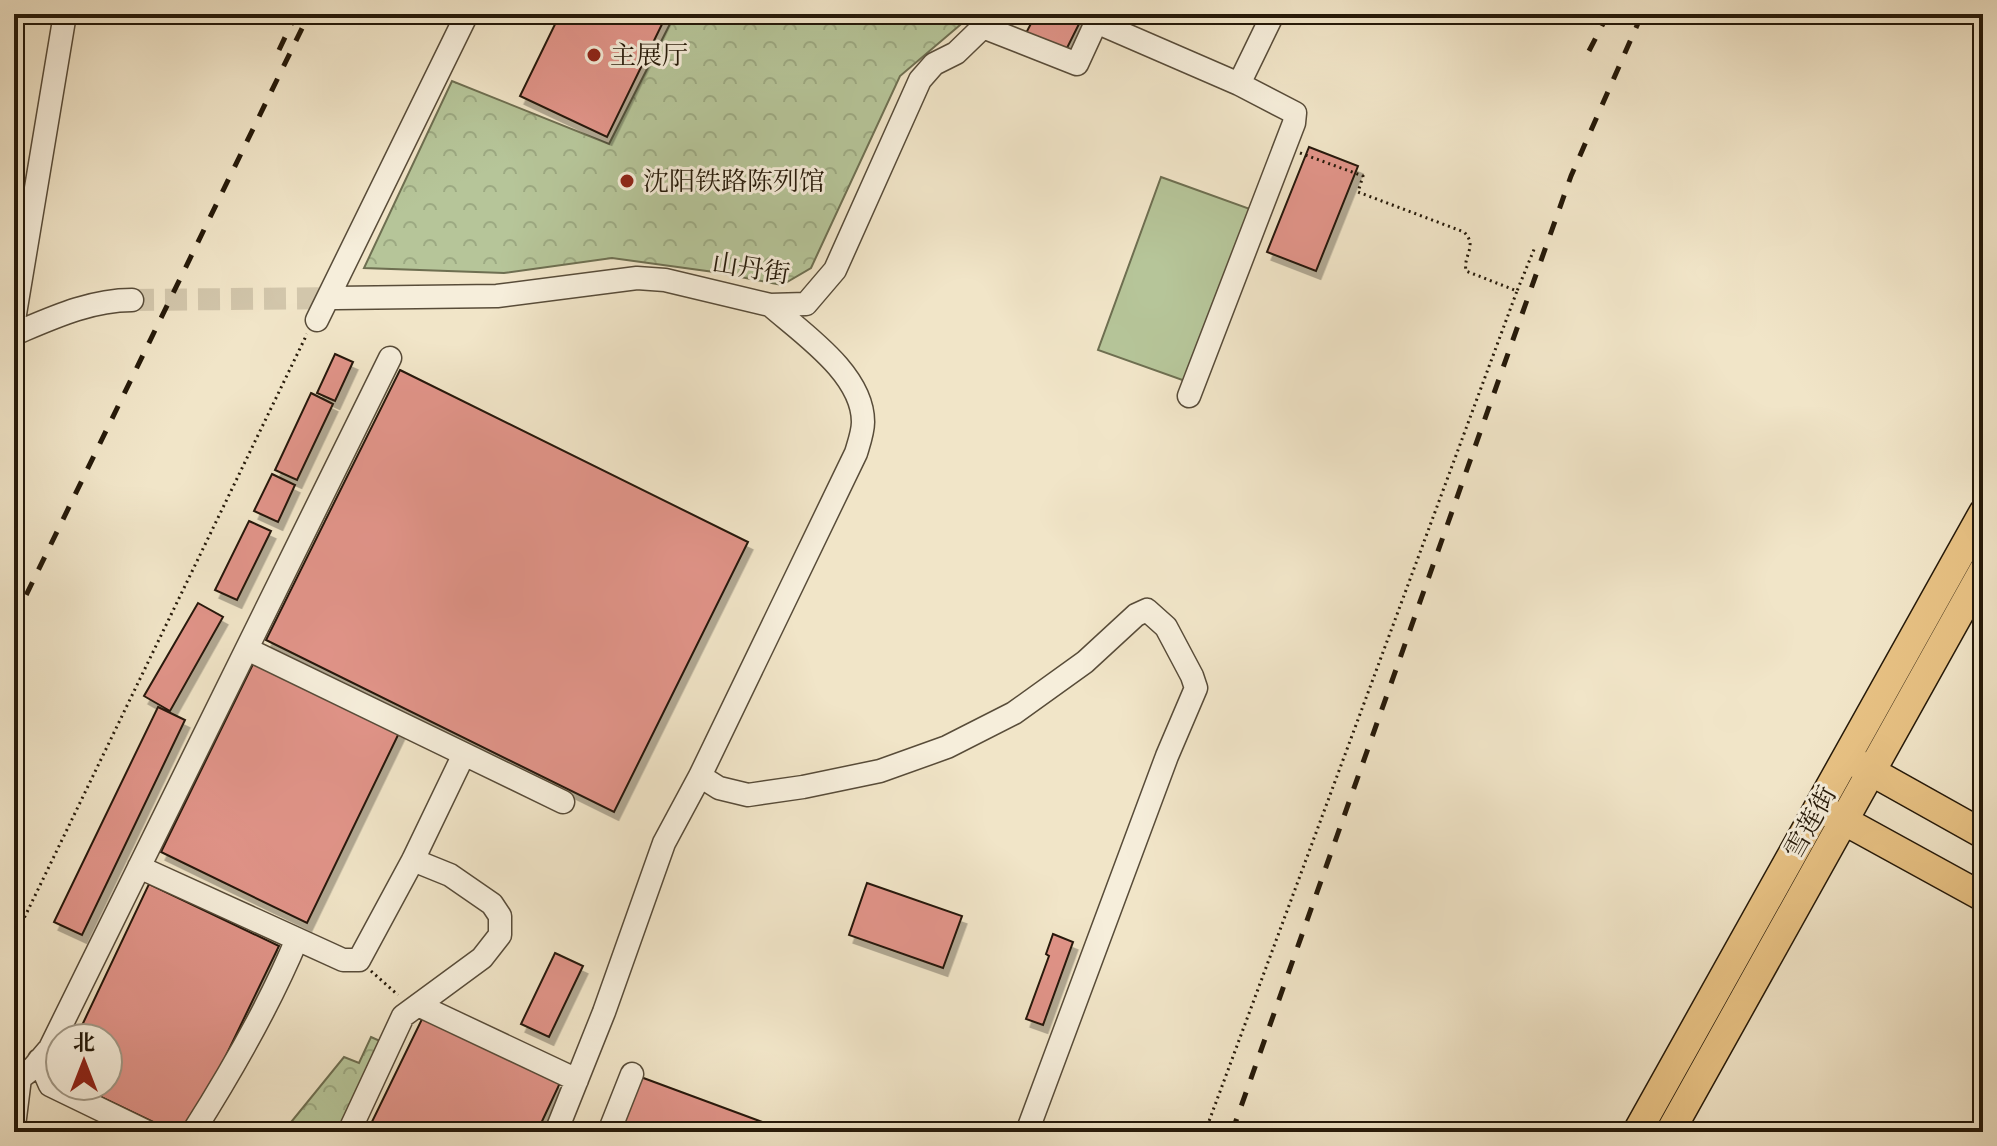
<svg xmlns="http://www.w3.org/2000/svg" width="1997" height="1146" viewBox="0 0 1997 1146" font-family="'Libre Caslon Text','Noto Serif SC',serif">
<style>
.forest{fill:url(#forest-crowns);stroke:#6e6f51;stroke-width:2}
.pitch{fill:#b6c599;stroke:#6e6f51;stroke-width:2}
.building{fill:#e19489;stroke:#251909;stroke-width:2;filter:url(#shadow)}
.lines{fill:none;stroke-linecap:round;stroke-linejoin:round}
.minor-tunnel{stroke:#d2c6ab;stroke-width:22;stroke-dasharray:22 11;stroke-linecap:butt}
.minor-casing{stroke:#584c39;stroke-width:25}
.major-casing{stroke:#251909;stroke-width:31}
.path{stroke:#251909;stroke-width:3;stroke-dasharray:2 4;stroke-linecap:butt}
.minor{stroke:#f6eedb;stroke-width:22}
.major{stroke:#e8c284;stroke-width:28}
.rail{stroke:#251909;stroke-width:5;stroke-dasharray:14 14;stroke-linecap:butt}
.poi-dot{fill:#8f2418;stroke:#f6eedb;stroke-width:3}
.labels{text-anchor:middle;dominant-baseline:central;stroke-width:6;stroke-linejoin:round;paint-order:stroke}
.poi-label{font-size:26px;fill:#251909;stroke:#f6eedb;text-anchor:start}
.street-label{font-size:26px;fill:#251909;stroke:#f6eedb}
</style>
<defs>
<pattern id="forest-crowns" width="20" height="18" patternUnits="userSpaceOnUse" patternTransform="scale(2)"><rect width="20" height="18" fill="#b6c599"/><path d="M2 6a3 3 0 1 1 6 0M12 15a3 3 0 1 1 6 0" fill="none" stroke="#9ca982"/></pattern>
<filter id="shadow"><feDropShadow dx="4.5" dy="8" stdDeviation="0" flood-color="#0004"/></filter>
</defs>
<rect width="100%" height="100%" fill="#f1e5c8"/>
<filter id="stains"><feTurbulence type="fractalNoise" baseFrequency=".0025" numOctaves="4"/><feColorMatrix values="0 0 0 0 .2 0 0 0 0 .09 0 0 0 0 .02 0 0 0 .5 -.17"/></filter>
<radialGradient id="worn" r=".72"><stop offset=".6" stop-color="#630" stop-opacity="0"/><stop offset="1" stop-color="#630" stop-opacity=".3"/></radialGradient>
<path class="forest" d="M675,14H973L900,76L811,268L782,285L714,272L612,258L504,273L364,268L452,81L609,144Z
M371,1037L380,1041L338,1132H283L344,1057L359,1063Z"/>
<path class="pitch" d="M1161,177L1250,209L1188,382L1098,350Z"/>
<path class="building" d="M560,14H667L607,137L520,96Z
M1036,14H1084L1064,54L1025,35Z
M1309,147L1358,166L1316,271L1267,252Z
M335,354L353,362L335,401L317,393Z
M400,370L748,542L614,812L266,640Z
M311,393L333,404L297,480L275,470Z
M272,474L295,485L278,522L254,511Z
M249,521L271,531L237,600L215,590Z
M198,603L223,617L170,711L144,696Z
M255,660L400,731L307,923L161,852Z
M158,707L185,720L82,935L54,922Z
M867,883L962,916L943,968L849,935Z
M149,884L279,946L189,1132H174L78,1086H108V1038H76Z
M1053,934L1073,942L1043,1025L1026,1019L1049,956L1046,954Z
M555,953L583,966L549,1037L521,1024Z
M423,1017L560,1083L537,1132H367Z
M638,1076L773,1126L771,1132H617Z"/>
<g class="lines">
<path class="minor-tunnel" d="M132,300L336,298"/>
<g class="minor-casing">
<path id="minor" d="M1096,22L1239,84L1273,14
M983,27L1077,64L1100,14
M336,298L497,296L637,278L665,280L770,305L806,304L835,270L920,80L934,64L956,53L987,23L992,14
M14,320L65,14
M317,320L467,14
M14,334C52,318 90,300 132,300
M1189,396L1294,123L1295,113L1239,84
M464,754L563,802
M700,776L719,788L748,795L803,787L880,771L947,747L1014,713L1085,662L1136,615L1147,610L1166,627L1192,676L1196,688L1167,756L1027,1132
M139,867L343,960H359L413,860L464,754L247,649
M418,1005L577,1080
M39,1060L50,1085L147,1132
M14,1126L20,1078L33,1068L50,1048L390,358
M193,1132C231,1072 270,1004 297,939
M349,1132L403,1016L482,958L500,935V916L492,904L450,875L413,860
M556,1132L604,1012L664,843L700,776L856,453C859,443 863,432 863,422C863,374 803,334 770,305
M609,1132L632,1074"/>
</g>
<g class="major-casing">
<path id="major" d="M1858,764L1983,834
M1830,813L1983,897
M1637,1132L1983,513
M1670,1132L1983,571"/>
</g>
<path class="path" d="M1300,153L1363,176L1358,192L1464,232C1478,246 1463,255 1466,271L1517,291L1535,247
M14,939L307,334
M371,971L398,995
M1205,1132L1517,291"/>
<use href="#minor" class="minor"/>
<use href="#major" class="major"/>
<path class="rail" d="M279,50L296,14
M1589,51L1608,14
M14,620L309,14
M1232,1132L1571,176L1642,14"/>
</g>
<g class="poi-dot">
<circle cx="594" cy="55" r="8"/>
<circle cx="627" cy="181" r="8"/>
</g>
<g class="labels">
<g class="poi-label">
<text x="610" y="55">主展厅</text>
<text x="643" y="181">沈阳铁路陈列馆</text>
</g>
<g class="street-label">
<text transform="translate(751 268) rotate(9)">山丹街</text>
<text transform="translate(1810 822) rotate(-61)">雪莲街</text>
</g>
</g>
<rect width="1997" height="1146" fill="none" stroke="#f1e5c8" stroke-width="48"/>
<rect x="16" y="16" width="1965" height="1114" fill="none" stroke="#251909" stroke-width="4"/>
<rect x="24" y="24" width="1949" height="1098" fill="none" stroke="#251909" stroke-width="2"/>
<g transform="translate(84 1062)"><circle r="38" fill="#f6eedb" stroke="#a29987" stroke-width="2"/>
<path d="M0-6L14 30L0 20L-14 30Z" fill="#8f2418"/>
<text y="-12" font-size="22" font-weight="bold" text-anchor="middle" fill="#251909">北</text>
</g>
<rect width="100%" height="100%" filter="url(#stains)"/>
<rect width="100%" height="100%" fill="url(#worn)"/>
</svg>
